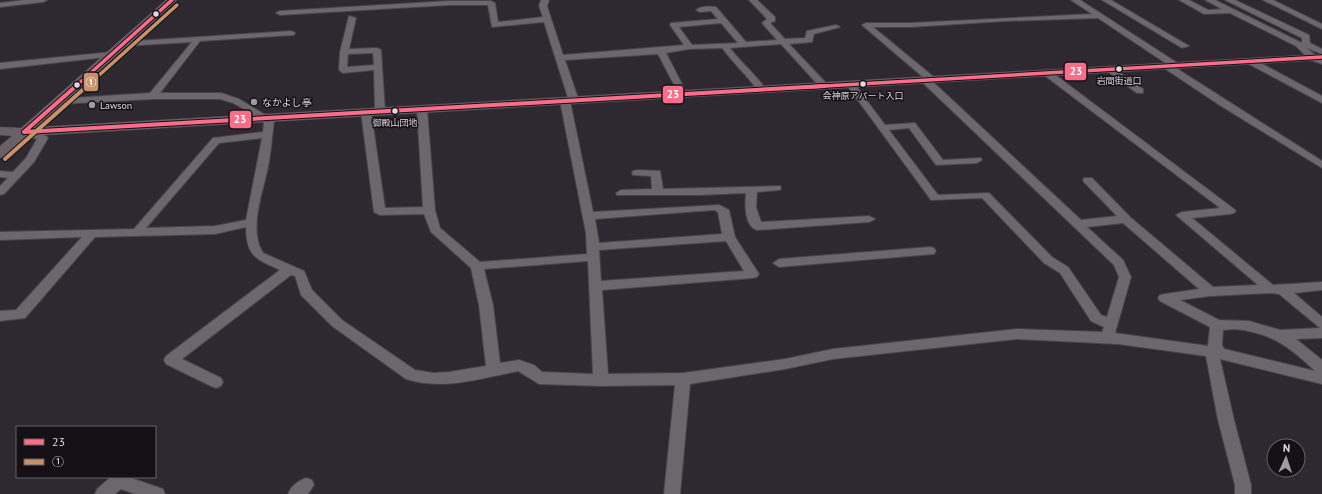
<svg xmlns="http://www.w3.org/2000/svg" width="1322" height="494" viewBox="0 0 1322 494" font-family="'PT Sans','Noto Sans JP',sans-serif">
<style>
.lines{fill:none;stroke-linecap:round;stroke-linejoin:round}
.street-casing{stroke:#4a444c;stroke-width:2}
.secondary-casing{stroke:#4a444c;stroke-width:1}
.street{fill:#6b676c;fill-rule:evenodd}
.secondary{fill:#696166;fill-rule:evenodd}
.bus-1-far1-casing{stroke:#151016;stroke-width:5.5}
.bus-1-casing{stroke:#151016;stroke-width:6}
.bus-2-far1-casing{stroke:#151016;stroke-width:5.5}
.bus-2-casing{stroke:#151016;stroke-width:6}
.bus-1-far1{stroke:#fb6d88;stroke-width:3.5}
.bus-1{stroke:#fb6d88;stroke-width:4}
.bus-2-far1{stroke:#c7916a;stroke-width:3.5}
.bus-2{stroke:#c7916a;stroke-width:4}
.bus-dot{fill:#dfd7e1;stroke:#151016;stroke-width:1.5}
.poi-dot{fill:#a19aa3;stroke:#151016;stroke-width:1.5}
.labels{text-anchor:middle;dominant-baseline:central;stroke-width:3;stroke-linejoin:round;paint-order:stroke}
.far-bus-label{font-size:9px;fill:#dfd7e1;stroke:#151016}
.far-poi-label{font-size:10px;fill:#dfd7e1;stroke:#151016;text-anchor:start}
.line-badge{stroke:#151016;stroke-width:1.5}
.badge-label{font-size:11px;text-anchor:middle;font-weight:bold;fill:#fff}
</style>
<rect width="100%" height="100%" fill="#2e2830"/>
<g class="lines">
<g class="street-casing">
<path id="street" d="M25,0H47L43,2L0,7V3Z
M541,0H549L547,6L563,55L684,45L670,25L671,23L718,19L711,11L700,12L696,10C700,6 710,6 716,7L746,42L777,40L762,23L767,19L749,0H757L775,17V21L770,23L785,39L805,38L807,31L836,25L840,27L814,34L812,42L789,44L827,84L828,86L824,89L821,88L781,44L730,48C741,63 756,74 766,90L762,93L759,92C748,76 734,64 722,48L689,49L666,53L687,94L683,97L679,94L658,54L565,60L579,101L574,104L570,101L593,212L719,205L729,210L735,237L759,274L757,277L753,278L602,290L608,374L683,373L785,359L833,349L1017,329L1102,332L1104,327L1091,321L1060,273L1044,263L982,198L931,200L846,84L847,82H853L885,125L915,123L943,160L981,158L982,160L977,163L936,165L909,128L889,130L938,195L989,193L1052,257L1068,267L1101,315L1107,317L1119,277L1114,265L922,82L921,80L924,78L862,25L866,23H910L1092,14L1071,0H1080L1179,64L1180,66L1176,68L1322,161V168L1221,106L1164,68L1163,66L1167,64L1098,18L1006,21L910,27H873L935,78L936,80L933,82L1081,220L1117,216L1084,182L1083,180L1084,178H1092L1130,217L1213,287L1258,285L1176,215L1182,212L1220,208L1044,75V71H1050L1234,209L1236,211L1234,213L1230,214L1192,218L1273,285L1322,282V290L1294,293L1322,317V338L1296,339L1322,360V384L1220,359L1234,420L1251,485V494H1235V485L1218,420L1206,356L1118,344L1017,339L833,359L785,369L690,384L680,494H664L675,385L601,386L539,384L518,371C482,378 443,391 406,379L332,326L301,295L295,276L291,275L182,359L221,378L223,382L221,386L216,388L211,386L166,364L164,360L166,356L280,270C256,259 246,256 246,227L215,234L95,237L25,318L0,321V311L16,310L82,237L0,240V232L134,229L213,138L263,132L264,122L263,120L233,103L220,99H153L59,104L56,103V99L150,93L192,42L124,46L120,44L121,42L291,31L295,33L294,35L200,41L160,93H221L239,99L272,119L274,121C272,136 271,152 268,167C263,192 248,229 263,253L304,271L312,290L342,320L415,370L434,373L449,372L486,366L479,305L471,268L431,232L424,214L380,215L374,212L361,112L366,109L371,112L385,208L423,207L417,109L422,106L427,109L435,210L440,228L480,262L587,254L586,233L560,101L565,98L569,101L544,22L492,27L488,5H449L280,15L276,13L280,11L449,1H491L495,3L498,22L543,17L539,6ZM721,23L738,43L692,45L679,27ZM262,138L246,220L215,226L146,228L219,143ZM714,210L718,212L722,234L599,243L595,219ZM1123,223L1199,289L1165,294L1160,295L1158,298L1160,301L1210,327L1208,346L1115,333L1131,277L1123,260L1087,227ZM726,241L744,271L601,281L599,250ZM588,261L593,374L542,372L534,365L519,360L500,363L493,305L484,269ZM1270,293L1279,294L1320,328L1280,330L1249,321L1219,320L1180,300L1210,296ZM1234,329C1269,332 1289,346 1315,371L1224,349L1222,345L1223,330Z
M1102,0H1111L1189,46L1182,48Z
M1179,0H1189L1208,10L1222,9L1205,0H1215L1302,43V38L1225,0H1235L1309,35L1310,43L1322,49V54L1307,48L1316,56L1322,59V64L1310,60L1296,46L1230,13L1204,14Z
M1263,0H1273L1322,24V29Z
M349,16L356,18L349,49L377,48L381,50L385,111L383,113H377L375,111L374,70L343,73L339,70L340,52ZM373,53L374,65L347,67L348,54Z
M112,52L116,54L115,56L0,69V63Z
M1247,59H1253L1322,96V103L1247,63Z
M1110,66L1143,89V93H1137L1107,71L1106,69Z
M24,129L46,136L48,138L34,162L4,194L0,195V186L8,178L0,177V171L13,172L26,158L37,139L21,134L19,132Z
M637,170L660,171L663,189L780,186L781,188L780,190L757,192L756,207L761,222L869,216L875,219L869,222L757,230C744,226 745,203 746,193L699,195H617L616,193L621,190L652,189L651,176L633,175L632,173L633,171Z
M930,247L934,248L936,251L934,254L779,267L773,263L779,259Z
M111,477H128L163,489L165,494H135L121,489L115,494H95L97,489Z
M306,478L312,480L314,485L308,494H288C291,486 298,481 306,478Z"/>
</g>
<g class="secondary-casing">
<path id="secondary" d="M166,0H177L38,127L1322,54V60L28,136L5,157L0,158V146L12,136L0,135V127L21,128Z"/>
</g>
<use href="#street" class="street"/>
<use href="#secondary" class="secondary"/>
<g class="bus-1-far1-casing">
<path id="bus-1-far1" d="M75,87L172,0
M808,87L1322,57"/>
</g>
<g class="bus-1-casing">
<path id="bus-1" d="M24,132L825,86
M24,132L76,86"/>
</g>
<g class="bus-2-far1-casing">
<path id="bus-2-far1" d="M86,87L177,5"/>
</g>
<g class="bus-2-casing">
<path id="bus-2" d="M5,159L87,86"/>
</g>
<use href="#bus-1-far1" class="bus-1-far1"/>
<use href="#bus-1" class="bus-1"/>
<use href="#bus-2-far1" class="bus-2-far1"/>
<use href="#bus-2" class="bus-2"/>
</g>
<g class="bus-dot">
<circle cx="156" cy="14" r="3.5"/>
<circle cx="1119" cy="69" r="3.5"/>
<circle cx="863" cy="84" r="3.5"/>
<circle cx="77" cy="85" r="3.5"/>
<circle cx="395" cy="111" r="3.5"/>
</g>
<g class="poi-dot">
<circle cx="254" cy="102" r="4"/>
<circle cx="92" cy="105" r="4"/>
</g>
<g class="labels">
<g class="far-bus-label">
<text x="1119" y="80">岩間街道口</text>
<text x="863" y="95">会神原アパート入口</text>
<text x="395" y="122">御殿山団地</text>
</g>
<g class="far-poi-label">
<text x="262" y="102">なかよし亭</text>
<text x="100" y="105">Lawson</text>
</g>
</g>
<g class="line-badge">
<rect x="1064" y="62" width="23" height="19" rx="4" fill="#fb6d88"/>
<rect x="83" y="72" width="16" height="20" rx="4" fill="#c7916a"/>
<rect x="662" y="85" width="22" height="19" rx="4" fill="#fb6d88"/>
<rect x="229" y="110" width="23" height="19" rx="4" fill="#fb6d88"/>
</g>
<g class="badge-label">
<text x="1076" y="75">23</text>
<text x="91" y="86">①</text>
<text x="673" y="98">23</text>
<text x="240" y="123">23</text>
</g>
<rect x="16" y="426" width="140" height="52" fill="#151016" stroke="#666067"/>
<rect x="24" y="439" width="20" height="6" fill="#fb6d88" stroke="#666067"/>
<text x="52" y="446" font-size="12" fill="#dfd7e1">23</text>
<rect x="24" y="459" width="20" height="6" fill="#c7916a" stroke="#666067"/>
<text x="52" y="466" font-size="12" fill="#dfd7e1">①</text>
<g transform="translate(1286 458) rotate(3)"><circle r="19" fill="#151016" stroke="#666067"/>
<path d="M0-3L7 15L0 10L-7 15Z" fill="#a19aa3"/>
<text y="-6" font-size="11" font-weight="bold" text-anchor="middle" fill="#dfd7e1">N</text>
</g>
</svg>
